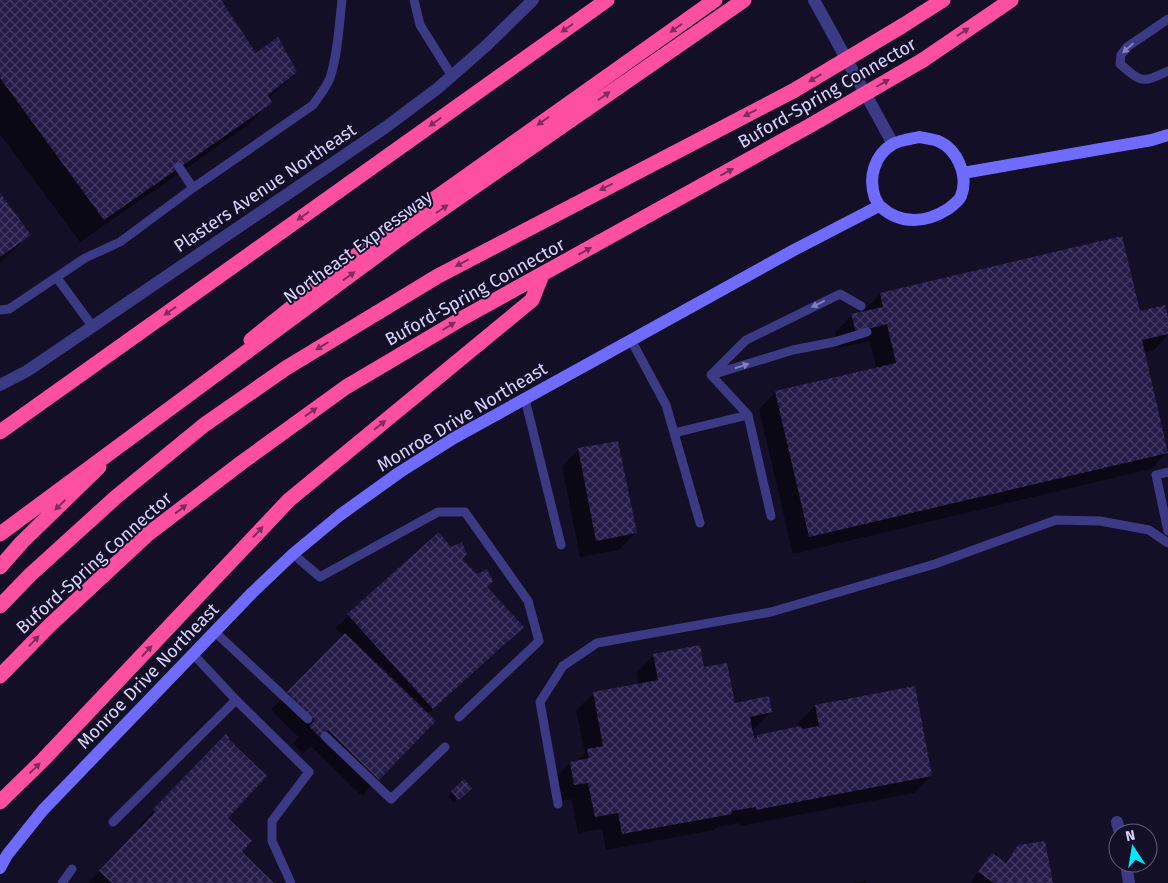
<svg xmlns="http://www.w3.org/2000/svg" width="1168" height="883" viewBox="0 0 1168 883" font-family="'Fira Sans',sans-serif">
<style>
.shadow{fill:#0007}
.building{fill:url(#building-cross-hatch)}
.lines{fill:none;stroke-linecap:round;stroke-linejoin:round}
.service{stroke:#3d3a85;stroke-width:9}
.minor{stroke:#3d3a85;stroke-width:12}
.tertiary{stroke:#3d3a85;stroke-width:12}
.secondary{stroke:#6f6bff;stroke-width:12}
.motorway{stroke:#ff4fa3;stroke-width:15}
.motorway-bridge{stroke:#ff4fa3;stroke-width:15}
.oneway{fill:#7d2c5e}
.oneway2{fill:#837fbc}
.labels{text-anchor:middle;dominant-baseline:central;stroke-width:4;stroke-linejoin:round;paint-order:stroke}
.street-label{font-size:18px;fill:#d9d4ff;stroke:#130f26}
</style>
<defs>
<pattern id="building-cross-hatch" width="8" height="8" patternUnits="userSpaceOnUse" patternTransform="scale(1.25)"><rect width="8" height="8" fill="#241b47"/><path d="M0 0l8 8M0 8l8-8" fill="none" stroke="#433b63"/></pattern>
</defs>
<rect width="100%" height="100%" fill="#130f26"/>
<path class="shadow" d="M0,0H219L255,55L296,72L268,99L270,103L247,126L80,242L0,134Z
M0,195L29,235L0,263Z
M880,294L1139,312L1168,321V335L1154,350L1144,352L1167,452L1151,469L793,554L759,409L776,392L877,369L870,341L839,348L835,332L852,316L864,313L863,311Z
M579,449L635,533L619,550L580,557L562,466Z
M439,534L485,587L510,640L427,714L434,721L362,796L311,746L303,753L293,744L299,737L271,710L343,636L335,628Z
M654,655L703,669L734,704L770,712L754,729H751L753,741L757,736L799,728L798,723L815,706L931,776L914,793L740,826L739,823L717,827L714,830L606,850L602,829L578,833L572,799L558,802L553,780L570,763L576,762L585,753L576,710L593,694L639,685L637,672Z
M209,752L226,818L240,852L273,883H88L140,829L138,827Z
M464,781L470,788L454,803L448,796Z
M1019,846L1052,883H974L971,881L992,855L1004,863Z
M865,881L866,883H853Z"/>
<path class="building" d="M0,0H221L256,53L278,37L297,72L268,95L272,103L104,220L0,78Z
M0,193L31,235L0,257Z
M1122,236L1140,311L1165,305L1168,316V334L1142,340L1168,453L809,537L775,391L896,363L887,324L856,332L851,314L883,307L880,293Z
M618,441L637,533L596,541L578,448Z
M439,532L451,547L462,542L467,554L462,559L477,574L487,569L493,581L487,587L524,627L433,709L347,614Z
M345,633L436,721L379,780L328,730L321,738L309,726L315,720L287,692Z
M700,645L704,667L727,663L735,703L769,696L772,712L750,717L754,738H757V735L801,726L802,729L819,726L815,705L915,686L932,776L756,810V807L731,811L732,814L622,834L618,813L595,817L588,783L574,785L570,762L589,758L587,749L603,746L593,692L658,680L653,654Z
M226,734L230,738L228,739L267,776L228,818L252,841L242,852L274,883H112L99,871L155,812L153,809Z
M464,779L472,788L459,800L451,791Z
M1045,841L1053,883H994L978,872L992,853L1006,863L1018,845Z"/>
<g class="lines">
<path class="service" d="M414,0L420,25L452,76
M1168,19L1127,47L1121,55L1120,64C1142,83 1142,83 1168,71
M179,167L193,188
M57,278L93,327
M861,306L840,294L746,340L711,375L793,350L834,342L867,332
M0,310L9,309L85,258L120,242L193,188L313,105C319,96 326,88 330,78C338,54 339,25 342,0
M631,340L666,405L700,523
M711,375L748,415
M525,399L561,545
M674,433L748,415L771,516
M1168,472L1156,475L1168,531
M293,554L320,577L438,512H465L528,601L539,641L459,717
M215,632L308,719
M236,700L309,772L272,821V841L291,883
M325,736L391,799L445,747
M558,804L540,702L563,666L597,643L771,612L935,564L1056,520L1100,521L1149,530L1168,543
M113,822L236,700L193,654
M62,883L72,869"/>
<path class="minor" d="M0,385L27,371L386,127L438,88L487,45L533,0
M1117,822L1120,833
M1126,863L1129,883"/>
<path class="tertiary" d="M814,0L893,144"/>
<path class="secondary" d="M919,137C925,138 932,139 938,141C957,149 969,176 961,196C959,201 952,206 948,209C926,223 901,225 881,207C878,205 877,201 875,198C868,178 874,155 893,144C900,140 911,139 919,137Z
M963,173L1152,140L1168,135
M0,868L7,855L43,810L252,593L293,554L340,515L400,472L454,438L794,250L879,206"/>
<path class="motorway" d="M902,26L943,0
M923,60L1011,0
M402,237L744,0
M251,340L369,245L715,0
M0,432L607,0
M0,567L22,542L99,467
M0,606L30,575L116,497L204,425L286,368L438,276L793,91
M0,676L50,625L148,534L241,463L346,387L461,319L811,125
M0,802L43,760L289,500L532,300L542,275"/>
<path class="motorway-bridge" d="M793,91L902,26
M811,125L923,60
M0,534L402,237"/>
</g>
<defs><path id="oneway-solid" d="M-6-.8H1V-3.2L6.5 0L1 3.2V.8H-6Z" transform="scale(1.25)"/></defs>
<g class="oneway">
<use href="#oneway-solid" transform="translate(567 28) rotate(145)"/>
<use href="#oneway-solid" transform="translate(676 28) rotate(145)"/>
<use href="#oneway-solid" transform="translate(963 32) rotate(-34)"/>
<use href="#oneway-solid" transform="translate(815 78) rotate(149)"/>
<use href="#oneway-solid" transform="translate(883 83) rotate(-30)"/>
<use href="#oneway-solid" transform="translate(604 96) rotate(-35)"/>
<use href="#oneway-solid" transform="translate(750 113) rotate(153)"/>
<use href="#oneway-solid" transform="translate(543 121) rotate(145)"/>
<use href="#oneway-solid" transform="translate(435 122) rotate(145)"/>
<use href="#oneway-solid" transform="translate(727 172) rotate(-29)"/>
<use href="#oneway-solid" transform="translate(606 187) rotate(153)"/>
<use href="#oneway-solid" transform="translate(442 209) rotate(-35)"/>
<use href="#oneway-solid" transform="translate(303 216) rotate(145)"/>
<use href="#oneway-solid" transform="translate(585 251) rotate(-29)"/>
<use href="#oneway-solid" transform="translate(462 263) rotate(152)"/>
<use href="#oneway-solid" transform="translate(349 276) rotate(-36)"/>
<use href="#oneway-solid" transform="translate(170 311) rotate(145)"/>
<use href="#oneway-solid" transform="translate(449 326) rotate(-31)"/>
<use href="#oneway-solid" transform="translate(322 346) rotate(149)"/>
<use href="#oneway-solid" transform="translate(311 412) rotate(-36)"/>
<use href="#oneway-solid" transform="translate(380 425) rotate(-39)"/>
<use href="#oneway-solid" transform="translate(60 505) rotate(136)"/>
<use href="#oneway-solid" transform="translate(181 509) rotate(-38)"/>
<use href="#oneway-solid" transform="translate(258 532) rotate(-47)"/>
<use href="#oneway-solid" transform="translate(34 641) rotate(-46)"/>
<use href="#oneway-solid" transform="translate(147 651) rotate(-47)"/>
<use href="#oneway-solid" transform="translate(35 768) rotate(-44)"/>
</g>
<g class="oneway2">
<use href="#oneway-solid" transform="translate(1128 48) rotate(138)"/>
<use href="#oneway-solid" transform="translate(818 304) rotate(154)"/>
<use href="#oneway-solid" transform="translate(742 366) rotate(-17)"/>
</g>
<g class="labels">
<g class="street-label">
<text transform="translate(827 93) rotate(-30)">Buford-Spring Connector</text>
<text transform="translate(265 188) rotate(-34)">Plasters Avenue Northeast</text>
<text transform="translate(358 247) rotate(-36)">Northeast Expressway</text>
<text transform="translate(475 292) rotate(-29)">Buford-Spring Connector</text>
<text transform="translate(462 417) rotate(-31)">Monroe Drive Northeast</text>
<text transform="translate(94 563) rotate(-42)">Buford-Spring Connector</text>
<text transform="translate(148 676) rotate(-46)">Monroe Drive Northeast</text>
</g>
</g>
<g transform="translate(1133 848) rotate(348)"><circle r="24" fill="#130f26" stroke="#625e7d"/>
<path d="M0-4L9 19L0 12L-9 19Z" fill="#00e5ff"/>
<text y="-8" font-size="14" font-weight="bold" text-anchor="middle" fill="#d9d4ff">N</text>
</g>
</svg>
